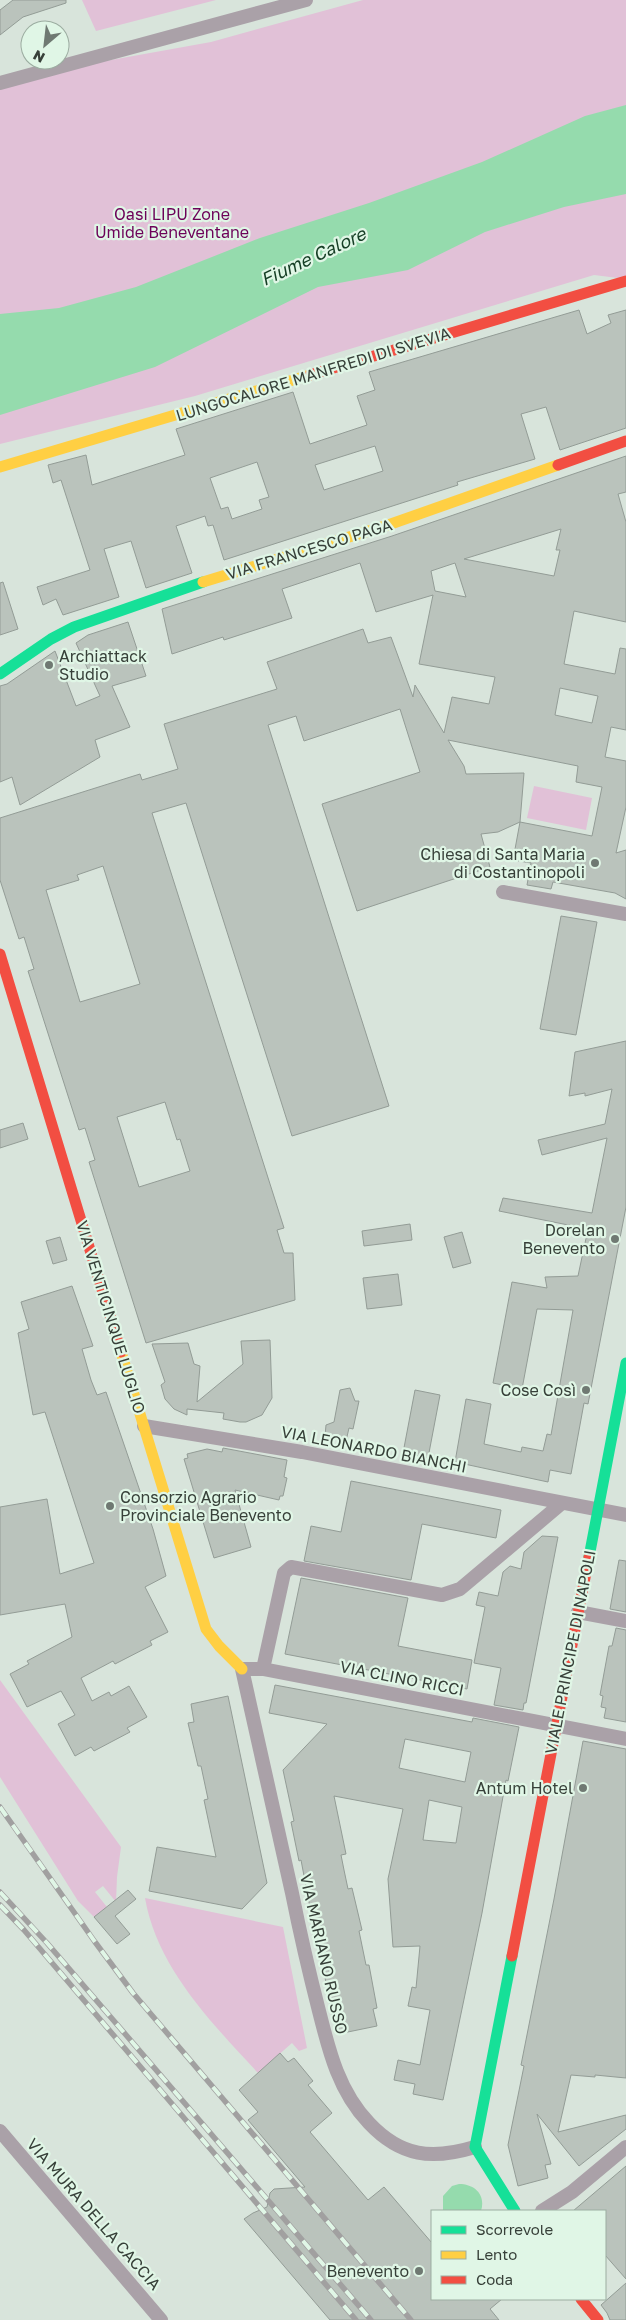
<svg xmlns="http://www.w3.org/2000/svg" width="626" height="2320" viewBox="0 0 626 2320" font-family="'Golos Text',sans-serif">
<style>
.green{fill:#e1c1d7}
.water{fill:#95dbad}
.building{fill:#bac3bc;stroke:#939c96;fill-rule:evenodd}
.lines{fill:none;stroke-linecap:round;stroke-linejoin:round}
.street{stroke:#aaa1a8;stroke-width:14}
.fast{stroke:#16e098;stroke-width:11}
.slow{stroke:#ffcf43;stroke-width:11}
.jam{stroke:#f24e42;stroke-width:11}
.rail-casing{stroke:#a1a0a0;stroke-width:5.5}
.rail{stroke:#e0f6e6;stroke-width:4;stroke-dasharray:11;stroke-linecap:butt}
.poi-dot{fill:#6f7972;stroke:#e0f6e6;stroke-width:2}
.labels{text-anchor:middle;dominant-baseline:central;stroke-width:4.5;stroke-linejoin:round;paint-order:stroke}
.park-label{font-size:16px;fill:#6d0259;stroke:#e0f6e6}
.street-label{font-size:16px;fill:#374039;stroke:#e0f6e6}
.poi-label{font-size:16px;fill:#374039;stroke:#e0f6e6;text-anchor:end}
.water-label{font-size:18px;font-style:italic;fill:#153e25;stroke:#e0f6e6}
</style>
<rect width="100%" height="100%" fill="#d8e4db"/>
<path class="green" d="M82,0H216L96,31Z
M363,0H626V279L594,275L195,396L0,444V80L211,42Z
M534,786L592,798L586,830L527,818Z
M0,1680L121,1847L117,1877L116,1902L103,1886L95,1892L107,1907L94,1917L78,1901L0,1777Z
M145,1898L283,1927L307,2048L299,2051L292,2043L258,2073C212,2023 157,1968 145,1898Z"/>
<path class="water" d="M626,105V194L564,207L485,232L408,270L318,287L155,367L0,415V314L59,308L136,287L260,238L369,203L482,162L585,116Z
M459,2184C475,2184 486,2195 481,2211H443V2196L452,2186Z"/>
<path class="building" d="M13,0H66V3L23,17L0,35V10Z
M579,310L587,334L611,323L608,315L626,310V428L560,450L546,407L521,414L535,459L457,482L458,485L224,560L213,525L208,526L205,516L176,526L192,573L146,588L131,541L104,549L119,597L63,615L56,599L43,605L37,587L90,570L61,480L53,483L48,465L86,455L92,485L185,455L176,429L293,392L310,444L367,425L357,396L375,390L369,372ZM375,446L383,471L324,490L315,465ZM257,462L269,497L259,500L262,509L232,519L228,507L221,509L210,478Z
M626,456V492L618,494L626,522V622L574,611L564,664L615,674L620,648L626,649V730L611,727L605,757L626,761V807L616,853L626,850V899L615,893L553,882L551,889L527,885L531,863L513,860L520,822L592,836L602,787L576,782L578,766L448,740L464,766L466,774L524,773L520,822L498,832L481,834L490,867L357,911L322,804L420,772L400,709L304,741L296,716L268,725L389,1106L292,1136L186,803L152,813L284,1228L277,1230L284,1253H293L295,1300L146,1343L89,1162L95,1160L85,1128L79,1130L28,971L34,969L24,937L19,939L0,880V818L140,774L142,780L178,769L164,724L277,689L267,662L363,629L368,643L391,637L413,697L415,685L444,733L452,697L489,704L495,677L419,664L433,595L376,612L360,563L282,589L292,618L224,640L223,637L172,654L162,609L392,536ZM561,529L556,550H560L554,576L464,559ZM455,563L466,597L435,591L431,571ZM560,688L598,696L592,723L555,715ZM103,866L140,984L80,1002L46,890L79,880L77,875ZM165,1102L177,1140L180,1139L190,1171L139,1187L117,1117Z
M3,582L18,629L0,635V583Z
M128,622L146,676L112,686L130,727L95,740L100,757L20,805L12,777L0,782V686L7,684L55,651L76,706L100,696L76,643L88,635Z
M561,916L597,922L576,1035L540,1029Z
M626,1041V1207L588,1404L584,1403L571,1474L550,1470L548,1482L455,1462L466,1399L491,1404L484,1444L521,1452L522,1447L543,1451L547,1434L551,1435L573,1310L537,1309L522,1389L493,1383L512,1282L547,1288L545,1277L578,1276L588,1229L499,1211L503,1198L592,1213L607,1138L542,1155L538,1140L605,1124L612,1089L585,1096V1093L569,1096L575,1052Z
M23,1123L28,1139L0,1148V1130Z
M410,1224L412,1240L364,1246L362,1231Z
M462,1232L471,1263L453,1268L444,1237Z
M60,1237L67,1260L53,1264L46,1241Z
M398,1274L402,1305L367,1309L363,1278Z
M72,1286L93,1346L82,1349L91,1380L97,1395L106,1392L153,1529L166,1576L145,1587L168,1632L150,1641L152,1645L115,1664L113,1661L81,1678L92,1701L109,1692L111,1696L129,1686L147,1717L127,1728L130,1732L94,1751L91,1747L75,1756L58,1724L75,1715L61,1691L27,1707L10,1674L29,1664L27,1661L72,1637L65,1604L0,1615V1507L47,1499L60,1574L94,1563L45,1412L33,1415L18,1333L29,1329L21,1302Z
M270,1340L272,1398L262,1415L246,1422H240L223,1419L224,1413L187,1409V1415L174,1409L165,1399L161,1385L165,1382L152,1344L188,1343L194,1364L200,1366L197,1402L243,1364L241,1341Z
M350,1388L355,1401H359L353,1429L349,1428L346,1441L325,1436L326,1425L334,1422L340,1390Z
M415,1390L440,1395L428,1458L403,1453Z
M223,1448L287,1460L284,1477L287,1478L283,1496H280L279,1500L235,1490L251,1547L214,1558L184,1459L188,1458L187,1454L207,1449L222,1452Z
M351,1481L501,1510L496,1538L422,1524L411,1580L304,1561L311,1526L341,1532Z
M542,1536L558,1537L526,1703H524L523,1710L494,1705L501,1668L474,1663L485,1607L476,1605L479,1592L498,1596L503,1572L510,1566L521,1569L524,1552Z
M619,1560L626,1561V1612L610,1609Z
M301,1578L408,1598L398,1646L472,1660L467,1689L285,1654Z
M616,1628L626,1630V1722L604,1718L606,1708L601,1707L603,1696L600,1695L609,1646H612Z
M275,1685L472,1722L473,1718L519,1727L508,1781L506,1780L482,1913L443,2100L413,2094L415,2084L394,2080L398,2060L420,2065L430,2010L408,2006L412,1987L416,1988L420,1946L393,1947L388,1879L403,1809L334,1796L346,1854L341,1855L344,1870L348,1889L352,1888L362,1930L359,1931L366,1965H369L377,2008L373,2009L377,2026L338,2034L334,2016H332L318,1939H316L301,1860L299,1861L291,1822L294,1821L283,1770L327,1724L269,1713ZM405,1739L471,1752L465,1782L399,1768ZM429,1800L462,1807L456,1843L423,1840Z
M228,1696L267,1883L242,1909L149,1891L157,1847L216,1857L204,1800L208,1799L201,1766H198L188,1723L194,1722L191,1704Z
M583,1741L626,1749V2078L595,2075V2077L571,2075L558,2132L626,2115V2129L579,2166L537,2114L551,2164L545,2165L548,2178L518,2186L508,2145L524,2066L521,2065L554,1899Z
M128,1890L136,1899L115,1916L130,1934L117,1944L94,1917Z
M280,2053L288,2062L294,2058L313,2081L308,2085L332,2113L310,2132L368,2200L384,2187L432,2243V2299H502L490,2309L499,2320H330L244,2219L253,2213L267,2207L270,2193L274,2189L305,2187L248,2120L258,2112L239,2090Z
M626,2166V2279L605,2255V2211H573Z
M626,2283V2320H610L607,2313L601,2305Z"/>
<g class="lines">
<path class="street" d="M0,83L306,0
M503,892L626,914
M144,1426L302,1452L626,1515
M578,1612L626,1621
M263,1669L284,1573L291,1567L442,1595L460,1589L562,1503
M0,2131L161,2320
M475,2147C432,2160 401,2157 369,2123C339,2092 329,2051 319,2011C309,1972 300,1933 292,1893C275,1818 258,1743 242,1669H263L626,1739
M542,2211L572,2192L626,2147"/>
<path class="fast" d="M0,674L51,639L74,627L203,582
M589,1557L626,1363
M512,1956L475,2147L515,2211"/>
<path class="slow" d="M0,467L310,375
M203,582L388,525L558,465
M121,1352L206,1629L219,1646L242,1669"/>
<path class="jam" d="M310,375L626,281
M558,465L626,441
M0,954L121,1352
M512,1956L589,1557
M581,2299L598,2320"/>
<g class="rail-casing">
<path id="rail" d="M0,1807L95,1942L133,1993L411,2320
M0,1892L47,1943L371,2320
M0,1905L24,1930L356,2320"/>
</g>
<use href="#rail" class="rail"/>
</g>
<g class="poi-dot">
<circle cx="49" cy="665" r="5"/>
<circle cx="595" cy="863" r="5"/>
<circle cx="615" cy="1239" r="5"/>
<circle cx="586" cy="1390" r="5"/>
<circle cx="110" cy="1506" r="5"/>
<circle cx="583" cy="1788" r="5"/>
<circle cx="419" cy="2271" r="5"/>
</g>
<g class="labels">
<g class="park-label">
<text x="172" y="214">Oasi LIPU Zone<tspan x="172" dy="18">Umide Beneventane</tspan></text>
</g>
<g class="street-label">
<text transform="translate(313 374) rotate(-17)">LUNGOCALORE MANFREDI DI SVEVIA</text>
<text transform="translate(309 549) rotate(-17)">VIA FRANCESCO PAGA</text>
<text transform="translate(111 1317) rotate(73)">VIA VENTICINQUE LUGLIO</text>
<text transform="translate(374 1449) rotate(11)">VIA LEONARDO BIANCHI</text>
<text transform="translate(570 1652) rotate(-79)">VIALE PRINCIPE DI NAPOLI</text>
<text transform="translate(402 1678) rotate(11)">VIA CLINO RICCI</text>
<text transform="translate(324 1954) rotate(77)">VIA MARIANO RUSSO</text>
<text transform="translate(94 2214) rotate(49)">VIA MURA DELLA CACCIA</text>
</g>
<g class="poi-label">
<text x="59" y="656" text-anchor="start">Archiattack<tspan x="59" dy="18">Studio</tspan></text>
<text x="585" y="854">Chiesa di Santa Maria<tspan x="585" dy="18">di Costantinopoli</tspan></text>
<text x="605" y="1230">Dorelan<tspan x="605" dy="18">Benevento</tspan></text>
<text x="576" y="1390">Cose Così</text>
<text x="120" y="1497" text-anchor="start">Consorzio Agrario<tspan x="120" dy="18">Provinciale Benevento</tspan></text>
<text x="573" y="1788">Antum Hotel</text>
<text x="409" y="2271">Benevento</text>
</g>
<g class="water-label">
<text transform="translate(313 256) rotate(-25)">Fiume Calore</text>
</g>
</g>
<rect x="431" y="2210" width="175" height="90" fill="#e0f6e6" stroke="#9cada1"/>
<rect x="441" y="2226" width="25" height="8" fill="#16e098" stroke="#9cada1"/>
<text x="476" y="2235" font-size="15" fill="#374039">Scorrevole</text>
<rect x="441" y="2251" width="25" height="8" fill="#ffcf43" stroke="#9cada1"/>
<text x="476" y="2260" font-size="15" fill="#374039">Lento</text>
<rect x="441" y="2276" width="25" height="8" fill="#f24e42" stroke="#9cada1"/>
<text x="476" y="2285" font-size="15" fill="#374039">Coda</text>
<g transform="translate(45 45) rotate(208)"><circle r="24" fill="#e0f6e6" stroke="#9cada1"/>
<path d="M0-4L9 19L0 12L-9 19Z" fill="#6f7972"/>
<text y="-8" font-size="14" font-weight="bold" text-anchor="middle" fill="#374039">N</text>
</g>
</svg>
